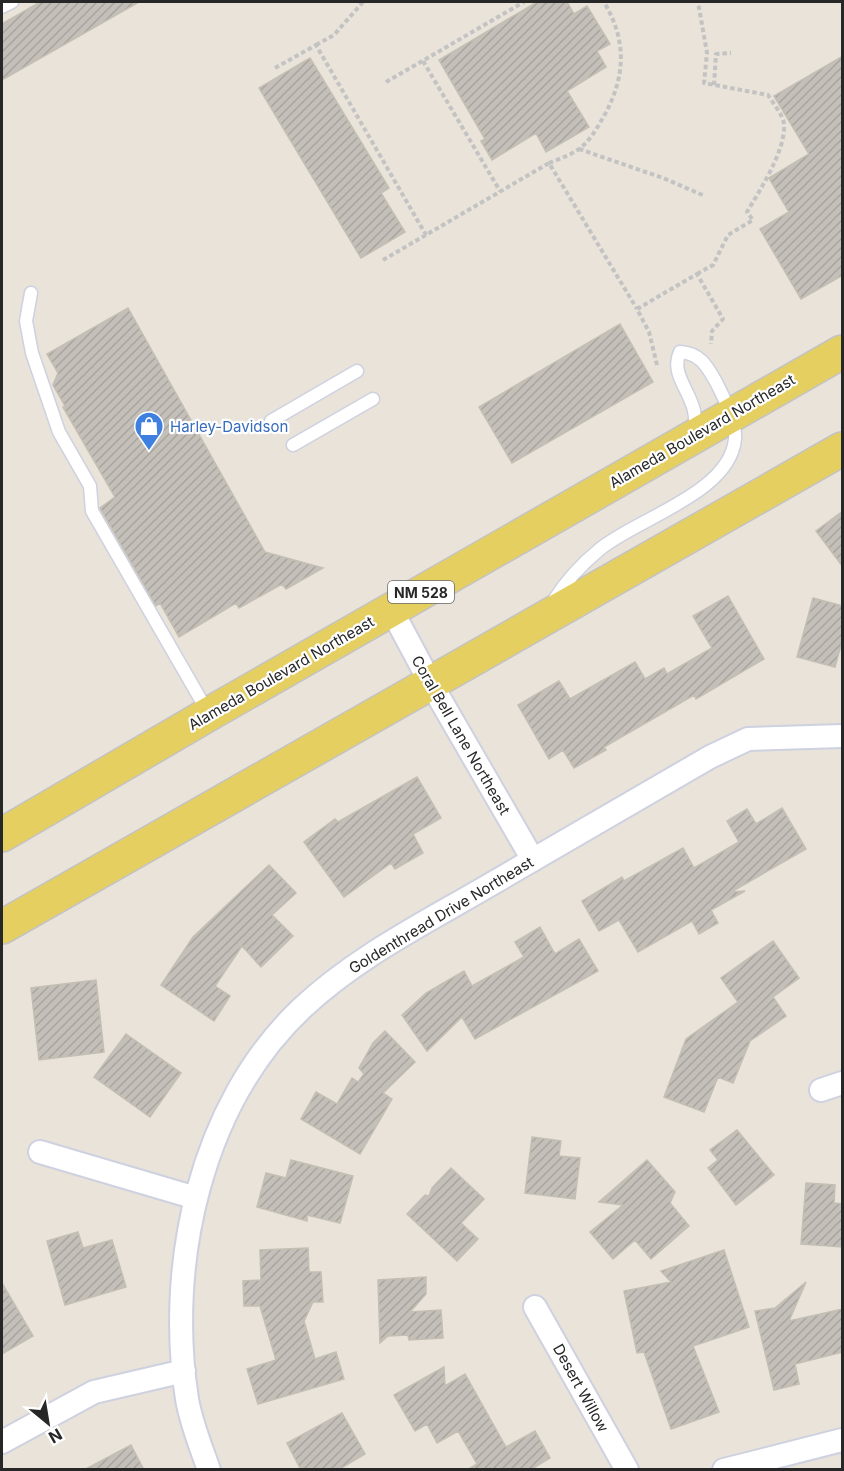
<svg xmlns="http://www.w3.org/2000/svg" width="844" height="1471" viewBox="0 0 844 1471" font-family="Inter,sans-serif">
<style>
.building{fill:url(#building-hatch);stroke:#c3bfb3;stroke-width:1.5}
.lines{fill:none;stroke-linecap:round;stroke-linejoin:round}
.lane-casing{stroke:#ced1df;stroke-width:15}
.street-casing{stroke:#ced1df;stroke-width:26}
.primary-casing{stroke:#c3c3c3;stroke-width:36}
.path{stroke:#c3c3c3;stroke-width:4;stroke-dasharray:4.5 3;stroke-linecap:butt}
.lane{stroke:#fff;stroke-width:12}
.street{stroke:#fff;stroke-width:22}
.primary{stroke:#e6cf61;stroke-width:33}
.labels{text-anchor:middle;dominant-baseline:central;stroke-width:4.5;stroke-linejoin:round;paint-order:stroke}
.shield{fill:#fff;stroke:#686868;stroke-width:1.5}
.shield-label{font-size:14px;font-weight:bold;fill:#272727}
.shop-label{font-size:15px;fill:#366cbe;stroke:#fff;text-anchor:start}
.street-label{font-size:15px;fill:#272727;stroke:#fff}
</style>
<defs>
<pattern id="building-hatch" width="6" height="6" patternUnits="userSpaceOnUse" patternTransform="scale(1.5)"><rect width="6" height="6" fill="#c4bfb9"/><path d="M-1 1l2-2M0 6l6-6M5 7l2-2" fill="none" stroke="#a8a49f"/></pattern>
</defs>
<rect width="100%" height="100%" fill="#e9e3d9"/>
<path class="building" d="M40,2H139L2,80V24Z
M537,2H567L574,14L587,6L610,44L597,51L606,67L567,91L589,127L546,152L536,133L492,160L481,141L485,139L439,60Z
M843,56V275L801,299L760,229L789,212L769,178L809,154L774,96Z
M310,58L389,188L381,193L405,232L361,258L259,88Z
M128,308L265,552L323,568L286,589L282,584L239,608L236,603L179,637L160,603L156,606L100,508L115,497L63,407L65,406L53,385L58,373L47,354Z
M620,324L653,382L512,463L479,407Z
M843,511V567L816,531Z
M728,596L764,659L696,699L694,695L604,747L606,750L574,768L563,750L549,759L518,705L559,681L570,699L635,662L645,679L664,668L667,674L712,648L693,616Z
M813,598L843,606V638L835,667L797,657Z
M417,777L441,818L413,834L423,853L395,869L391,863L344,897L304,842L335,819L338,822Z
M782,808L806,849L731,892L745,891L711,910L718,923L699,934L692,921L638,952L619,920L599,931L582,901L622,877L624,881L683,848L694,868L739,842L727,821L747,809L756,824Z
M269,865L296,893L272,915L293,936L261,967L242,946L215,986L230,996L214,1021L161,985L193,937Z
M540,927L555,954L579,939L598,971L475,1039L462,1017L427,1051L402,1015L426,993L464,971L472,986L524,957L515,942Z
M773,941L799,978L773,997L786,1016L750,1041L733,1083L718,1077L704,1112L664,1097L686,1039L738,1002L721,978Z
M96,980L104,1052L39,1060L31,988Z
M385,1031L415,1062L383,1093L392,1099L360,1154L301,1119L316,1092L337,1104L352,1078L358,1082L364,1074L359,1068L373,1043Z
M126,1034L181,1073L150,1117L94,1077Z
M737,1130L774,1175L736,1205L708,1168L718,1160L710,1150Z
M532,1137L561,1141L559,1156L580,1158L575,1199L525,1193Z
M291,1160L353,1176L340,1223L307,1215V1221L257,1207L266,1173L286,1178Z
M647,1160L675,1192L670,1203L689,1226L651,1259L635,1240L613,1259L590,1232L623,1205L599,1202Z
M451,1168L484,1199L461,1223L478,1239L457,1261L407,1214L425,1195L429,1196L432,1188Z
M806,1183L835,1185L834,1203L843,1204V1247L801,1244Z
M78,1232L83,1248L112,1240L126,1287L65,1305L47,1241Z
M308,1248L309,1272H321L323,1302H313L304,1321L315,1359L336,1352L344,1379L258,1404L247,1369L276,1360L260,1306H244L243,1281L261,1280L260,1250Z
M724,1250L749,1327L693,1346L719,1412L671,1429L644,1352L637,1353L624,1291L671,1282L661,1271Z
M426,1277V1294L410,1312L441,1310L443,1338L409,1340L408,1335L388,1336L380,1343L378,1280Z
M806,1282L789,1321L843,1309V1352L795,1364L799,1384L774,1390L755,1311L775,1308Z
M2,1283L33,1336L2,1354Z
M444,1367L445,1386L465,1374L506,1447L535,1431L550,1458L530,1470H467L477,1464L458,1431L437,1443L427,1424L415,1431L394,1395Z
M342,1413L365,1454L338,1470H301L287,1443Z
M131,1445L144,1470H84Z"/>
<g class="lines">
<g class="lane-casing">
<path id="lane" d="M2,7L12,2
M31,293L26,321L32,353L59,432L90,486L92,511L209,714
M271,421L357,371
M293,445L373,399
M554,600C566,581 583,563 600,549C638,518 730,493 735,439C736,420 724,398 716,382C707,366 700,353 680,352C667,379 704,400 693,432"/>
</g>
<g class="street-casing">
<path id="street" d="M391,609L430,682L533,860
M821,1090L842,1083
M40,1152L196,1198
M535,1307L627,1470
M2,1442L94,1392L184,1371
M209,1470C201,1447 191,1423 187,1399C166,1265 200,1105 301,1009C354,959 419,926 481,890C558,846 634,801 710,757L748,739L842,736
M724,1470L842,1440"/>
</g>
<g class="primary-casing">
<path id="primary" d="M2,835L209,714L842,352
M2,927L842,449"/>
</g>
<path class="path" d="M316,45L334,35L363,2
M423,61L500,191
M275,68L316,45L426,235
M386,82L524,2
M714,85L716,54L731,53
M579,149L663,178L705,196
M549,163C559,159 571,155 579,149C590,141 597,128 604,116C626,76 627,41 604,2
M383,260L549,163L637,309
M697,274L713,265L728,235L753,220L747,212C760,190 786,150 784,124C783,115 773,103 768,95L704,83L707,53L698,2
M657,365L649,332L637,309L697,274L723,319L712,331L711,344"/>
<use href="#lane" class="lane"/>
<use href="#street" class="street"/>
<use href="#primary" class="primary"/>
</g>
<defs>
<g id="shop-pin" transform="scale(1.5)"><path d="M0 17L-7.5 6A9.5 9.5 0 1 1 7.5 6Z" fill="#3f7fe0" stroke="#fff"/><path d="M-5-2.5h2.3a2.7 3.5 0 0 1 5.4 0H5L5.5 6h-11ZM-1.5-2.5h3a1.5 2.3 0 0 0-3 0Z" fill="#fff"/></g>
</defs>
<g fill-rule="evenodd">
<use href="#shop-pin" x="149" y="426"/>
</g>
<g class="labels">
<rect class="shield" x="388" y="581" width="66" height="22" rx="4.5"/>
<g class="shield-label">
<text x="421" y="592">NM 528</text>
</g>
<g class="shop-label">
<text x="170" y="426">Harley-Davidson</text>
</g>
<g class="street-label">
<text transform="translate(702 431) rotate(-30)">Alameda Boulevard Northeast</text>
<text transform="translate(281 673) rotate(-30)">Alameda Boulevard Northeast</text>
<text transform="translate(461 735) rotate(60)">Coral Bell Lane Northeast</text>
<text transform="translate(441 915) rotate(-31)">Goldenthread Drive Northeast</text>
<text transform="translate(581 1388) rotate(61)">Desert Willow</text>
</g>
</g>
<rect width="844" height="1471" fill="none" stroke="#272727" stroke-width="6"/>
<g transform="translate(48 1423) rotate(150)" stroke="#ffffff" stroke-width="4.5" paint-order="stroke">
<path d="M0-4.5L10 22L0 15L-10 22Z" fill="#272727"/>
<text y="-9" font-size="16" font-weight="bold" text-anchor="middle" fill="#272727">N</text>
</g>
</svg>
